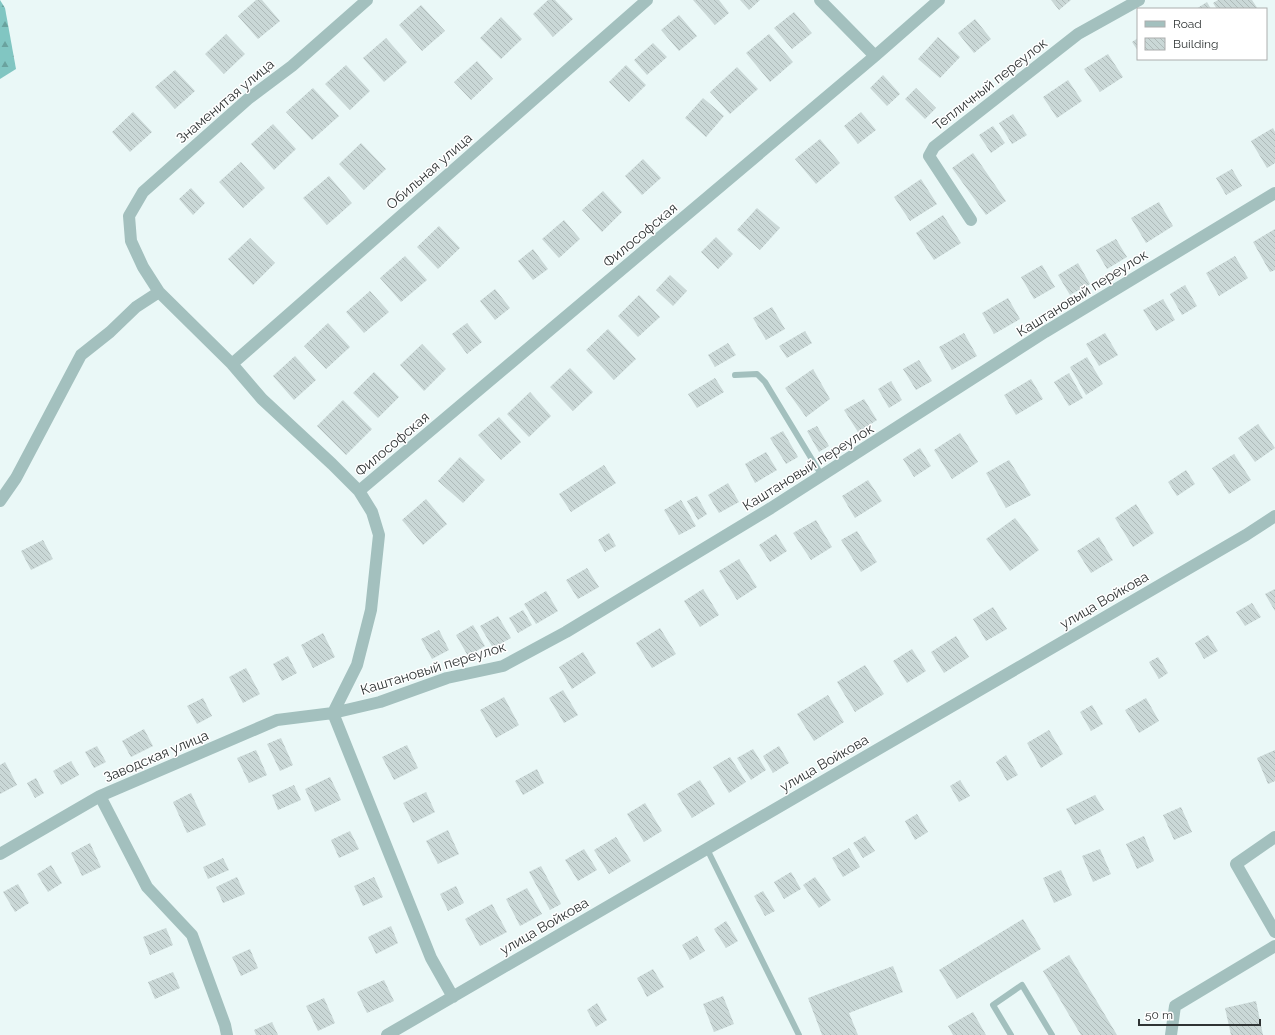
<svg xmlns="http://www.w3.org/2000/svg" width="1275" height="1035" viewBox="0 0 1275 1035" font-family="Raleway,sans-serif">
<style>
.forest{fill:url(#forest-firs)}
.building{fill:url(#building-back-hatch)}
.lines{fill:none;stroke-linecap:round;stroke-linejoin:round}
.lane{stroke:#a3c0be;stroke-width:6}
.street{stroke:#a3c0be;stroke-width:12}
.labels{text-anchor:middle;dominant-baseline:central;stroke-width:3;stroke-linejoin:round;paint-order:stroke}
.street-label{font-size:14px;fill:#2f3434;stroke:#fff}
</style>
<defs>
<pattern id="forest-firs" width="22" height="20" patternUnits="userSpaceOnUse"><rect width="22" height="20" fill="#81c6c2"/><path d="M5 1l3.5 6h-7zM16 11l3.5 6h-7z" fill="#6aa29e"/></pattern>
<pattern id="building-back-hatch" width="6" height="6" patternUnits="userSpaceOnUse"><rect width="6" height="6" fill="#cad8d7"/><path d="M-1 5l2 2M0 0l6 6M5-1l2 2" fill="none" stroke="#aebab9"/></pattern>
</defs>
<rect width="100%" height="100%" fill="#eaf8f7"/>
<path class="forest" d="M0,0L5,8L16,69L0,79Z"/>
<path class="building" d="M256,0H262L280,21L258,39L238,16Z
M548,0H555L573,19L553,37L533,14Z
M693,0H719L729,13L715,25Z
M740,0H760L749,10Z
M1051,0H1071L1059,10Z
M1218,0H1252L1258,9H1217L1213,3Z
M1207,2L1211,9H1196Z
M421,5L445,31L422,51L399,25Z
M794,12L812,33L792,49L774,28Z
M679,15L697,36L679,51L661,30Z
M501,17L522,39L501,59L480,38Z
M975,19L991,39L974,53L958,33Z
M226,34L245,54L224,74L205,54Z
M769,34L793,62L770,82L746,53Z
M938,37L960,57L940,78L918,59Z
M386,38L407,62L384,82L363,58Z
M1138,38V51L1132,42Z
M653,43L667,57L647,75L634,60Z
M1108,54L1123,77L1100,92L1084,69Z
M477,61L493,79L471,100L454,82Z
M346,65L370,91L350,110L325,84Z
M626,65L646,85L629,102L609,82Z
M737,67L758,89L730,114L710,92Z
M175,70L195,91L175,109L155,87Z
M883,75L900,94L887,106L870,88Z
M1068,80L1082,101L1057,118L1043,97Z
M313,88L339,116L312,140L286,112Z
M916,88L936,108L925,119L905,99Z
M703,98L724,116L706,137L685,118Z
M133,112L152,132L130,152L112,132Z
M861,112L876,130L858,144L844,126Z
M1013,114L1027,135L1012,144L999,123Z
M273,124L296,149L274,170L251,144Z
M993,126L1005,143L991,153L979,135Z
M1273,128L1275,132V163L1267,168L1251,141Z
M820,139L840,163L816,184L795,159Z
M361,143L386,169L364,190L339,164Z
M973,153L1006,201L986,215L952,168Z
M643,159L661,178L642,195L625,176Z
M241,162L265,188L243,208L219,182Z
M1232,169L1242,186L1226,195L1216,178Z
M329,176L352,203L327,225L303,198Z
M921,179L937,204L910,221L894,197Z
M191,188L205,203L193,215L179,199Z
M603,191L622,212L602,232L582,210Z
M1159,202L1173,226L1146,243L1131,218Z
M757,208L780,228L760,250L737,230Z
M943,215L961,243L934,260L916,233Z
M564,220L580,239L559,258L542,239Z
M439,226L460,248L438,269L417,247Z
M1275,229V270L1270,272L1253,242Z
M716,237L733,254L718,269L701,252Z
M250,238L275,263L253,285L228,259Z
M1116,239L1127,257L1107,269L1096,250Z
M533,249L548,269L533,280L518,261Z
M405,256L427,280L401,302L380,278Z
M1235,256L1248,278L1219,296L1206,273Z
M1078,263L1090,284L1070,295L1058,275Z
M1042,265L1055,287L1034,299L1021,277Z
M670,275L687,291L673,306L656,290Z
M1185,285L1197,306L1182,315L1170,294Z
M495,289L510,308L495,320L480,301Z
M370,291L389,312L364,333L346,312Z
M639,295L660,317L638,337L618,316Z
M1008,298L1020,319L994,334L982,313Z
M1163,299L1175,320L1156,331L1143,310Z
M772,307L785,329L766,340L753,318Z
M328,323L350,347L326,369L304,346Z
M467,323L482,342L467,354L452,334Z
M608,329L636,359L614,380L586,350Z
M805,331L812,343L787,358L779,346Z
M964,333L977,356L952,370L939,347Z
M1105,333L1118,355L1099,366L1086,344Z
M728,343L736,355L715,367L708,355Z
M422,344L446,369L424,391L400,365Z
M295,356L316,380L294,400L273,376Z
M1087,357L1103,384L1086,395L1070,367Z
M919,360L932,381L916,390L903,369Z
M570,368L593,392L573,411L550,387Z
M813,369L830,399L806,417L785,388Z
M374,372L399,397L378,418L353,393Z
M1069,373L1083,398L1069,406L1054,382Z
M715,378L724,392L697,408L688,394Z
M1031,379L1043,399L1016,415L1004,395Z
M891,381L902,400L889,408L878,389Z
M530,392L551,416L529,437L507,414Z
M864,399L877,420L858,432L844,410Z
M343,400L372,429L346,455L317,426Z
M499,417L521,442L501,460L478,435Z
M1258,424L1275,448L1255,462L1238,438Z
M817,426L829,446L819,452L807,431Z
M783,431L798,457L786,464L770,438Z
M960,433L978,462L952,479L934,450Z
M920,448L931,466L914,477L903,459Z
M766,452L777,470L755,483L745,464Z
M1234,454L1251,480L1229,494L1212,468Z
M460,457L485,480L463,503L438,481Z
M1009,460L1031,495L1006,508L986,473Z
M604,465L616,483L571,512L559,494Z
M1186,470L1195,484L1177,496L1168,482Z
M868,480L882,501L855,518L842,496Z
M728,483L739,502L719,513L708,495Z
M697,496L707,514L698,520L687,501Z
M426,499L447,524L423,545L402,520Z
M681,500L696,526L679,535L664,510Z
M1136,504L1154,533L1133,547L1115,518Z
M1015,518L1039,550L1010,571L986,539Z
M816,520L832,547L811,560L793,533Z
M857,531L877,562L861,572L841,540Z
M609,533L616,546L605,552L598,540Z
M776,534L787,551L770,562L759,545Z
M1099,537L1113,560L1091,573L1077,551Z
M43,540L53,559L31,570L21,551Z
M739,559L757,587L737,600L719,571Z
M587,568L599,587L578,599L566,580Z
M703,589L719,615L700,627L684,601Z
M1275,589V611L1265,594Z
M546,591L558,611L536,624L524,604Z
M1252,603L1261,617L1245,626L1236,612Z
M993,607L1007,629L986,641L973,619Z
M523,610L532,625L518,633L509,618Z
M498,616L511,638L493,648L480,626Z
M473,625L485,646L468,656L456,635Z
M660,628L676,654L652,668L636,643Z
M439,630L449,650L432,659L421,639Z
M323,633L335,657L313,668L301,645Z
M1208,635L1218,651L1204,659L1195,643Z
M956,636L969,657L944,673L931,652Z
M912,649L926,671L907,683L893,661Z
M583,652L596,673L572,689L559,667Z
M288,656L297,673L282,681L273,664Z
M1158,657L1168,673L1159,679L1149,662Z
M865,665L884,694L855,712L837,682Z
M246,668L260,694L243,703L229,677Z
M563,690L578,715L564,723L549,698Z
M828,695L844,722L814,741L797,714Z
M504,697L519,725L496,738L480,710Z
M203,698L212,716L197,724L187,706Z
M1146,698L1159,721L1139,733L1125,710Z
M1092,705L1103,724L1091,731L1080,712Z
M144,729L153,746L131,757L122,741Z
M1049,730L1063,754L1041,768L1027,743Z
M281,738L293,765L280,771L267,744Z
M407,745L418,768L394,780L382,757Z
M97,746L106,762L94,768L85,752Z
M779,746L789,763L773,773L763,756Z
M753,749L766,770L751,780L737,758Z
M256,750L267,775L249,783L237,758Z
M1275,750V781L1268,784L1257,758Z
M1006,755L1018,775L1007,781L996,762Z
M730,757L746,782L729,793L713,767Z
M71,761L79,775L61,785L53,771Z
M5,762L17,785L0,794V765Z
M537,769L544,783L523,795L515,781Z
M330,777L341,800L315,812L305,789Z
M36,778L44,793L35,798L27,783Z
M700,780L715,804L692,818L677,794Z
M960,780L970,796L959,802L950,786Z
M294,785L301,800L278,810L272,795Z
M426,792L435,812L413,823L403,803Z
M191,793L206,825L187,833L173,802Z
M1095,795L1104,810L1075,825L1066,809Z
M645,803L662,831L644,842L627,814Z
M1181,807L1192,832L1174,840L1163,815Z
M917,814L928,832L915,840L905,821Z
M448,830L459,854L438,864L426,841Z
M350,831L359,849L339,858L331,840Z
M865,836L875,851L863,858L853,843Z
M1144,836L1154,861L1137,869L1126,844Z
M616,837L631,861L609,874L594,850Z
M90,843L101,867L82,876L71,853Z
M849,848L860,867L843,877L832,858Z
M584,849L597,870L578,881L565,860Z
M1100,849L1111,874L1093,882L1082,856Z
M223,858L229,870L208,879L203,867Z
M51,865L62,883L48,892L37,874Z
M541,866L561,904L550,910L529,872Z
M1061,870L1072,895L1054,903L1043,878Z
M791,872L801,889L784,899L774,882Z
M237,877L245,894L223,903L216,887Z
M374,877L383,897L363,906L354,886Z
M815,877L831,900L819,908L803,885Z
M18,884L29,903L15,912L3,892Z
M456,886L464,903L448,911L440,894Z
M527,888L542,914L520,926L506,899Z
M763,891L775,911L765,916L754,896Z
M492,904L507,932L480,946L465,919Z
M1023,919L1041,949L957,999L939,970Z
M726,921L738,941L726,948L714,929Z
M391,926L398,943L376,954L368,937Z
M166,928L173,945L150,955L143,937Z
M697,936L705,951L690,960L682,945Z
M250,949L258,968L241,976L232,957Z
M1069,955L1117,1035H1081L1043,971Z
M893,966L903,992L849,1013L858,1035H822L808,998Z
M653,969L664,987L647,997L637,978Z
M173,972L180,988L155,999L148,982Z
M384,980L394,1001L367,1013L357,992Z
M723,996L734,1024L714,1032L703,1004Z
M324,998L335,1023L318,1031L306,1006Z
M1256,1001L1263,1035H1231L1225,1008Z
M597,1003L607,1020L596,1027L587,1010Z
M973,1012L986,1035H953L948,1026Z
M272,1022L278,1035H256L254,1030Z"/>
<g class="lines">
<path class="lane" d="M735,375L757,374L765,382L822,476
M707,849L799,1035
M1011,1035L993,1005L1022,985L1052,1035"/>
<path class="street" d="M367,0L292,66L248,99L143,192L129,216L131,241L143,267L159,292L232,364L262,399L332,464L359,491L372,512L379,535L371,610L357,665L333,713L431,958L453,997
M820,0L875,56
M971,220L929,156L934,147L1078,34L1139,0
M232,364L647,0
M359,491L875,56L939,0
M0,501L16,478L81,355L110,332L136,307L159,292
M100,796L147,887L192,935L225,1025L227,1035
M1275,837L1236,864L1275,932
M0,854L100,796L277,720L333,713L380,702L447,678L503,666L566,632L771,508L1045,332L1275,193
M387,1035L1246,535L1275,516
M1171,1035L1175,1006L1275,946"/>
</g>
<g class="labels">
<g class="street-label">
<text transform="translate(990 84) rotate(-38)">Тепличный переулок</text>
<text transform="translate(225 101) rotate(-40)">Знаменитая улица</text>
<text transform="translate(429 171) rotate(-41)">Обильная улица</text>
<text transform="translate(640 235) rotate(-40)">Философская</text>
<text transform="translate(1082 293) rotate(-32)">Каштановый переулок</text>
<text transform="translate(392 444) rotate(-40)">Философская</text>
<text transform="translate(808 467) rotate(-32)">Каштановый переулок</text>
<text transform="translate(1104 600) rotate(-30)">улица Войкова</text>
<text transform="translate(433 668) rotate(-17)">Каштановый переулок</text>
<text transform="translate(156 756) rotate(-23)">Заводская улица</text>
<text transform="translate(824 763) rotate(-30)">улица Войкова</text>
<text transform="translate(544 926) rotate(-30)">улица Войкова</text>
</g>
</g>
<rect x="1137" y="8" width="130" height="52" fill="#ffffff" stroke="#acaeae"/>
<rect x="1145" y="21" width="20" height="6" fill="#a3c0be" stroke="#acaeae"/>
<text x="1173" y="28" font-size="12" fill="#2f3434">Road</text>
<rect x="1145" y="38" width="20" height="12" fill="url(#building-back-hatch)" stroke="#acaeae"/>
<text x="1173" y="48" font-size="12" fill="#2f3434">Building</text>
<path d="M1139 1019v6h121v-6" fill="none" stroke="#2f3434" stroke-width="2"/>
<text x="1145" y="1019" font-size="12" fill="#2f3434" stroke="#ffffff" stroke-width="3" paint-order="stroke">50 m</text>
</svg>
